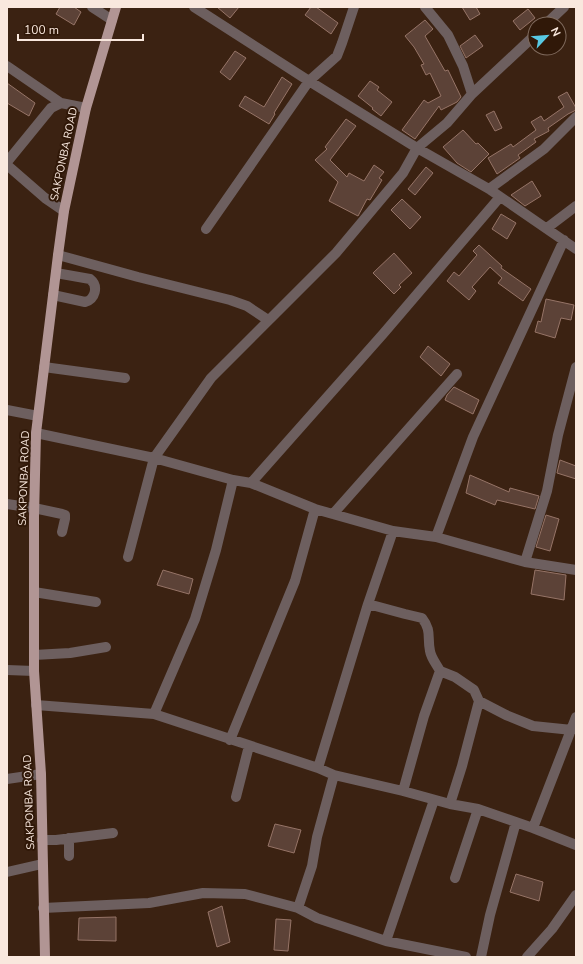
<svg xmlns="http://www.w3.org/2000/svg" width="583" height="964" viewBox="0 0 583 964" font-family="'Nunito Sans',sans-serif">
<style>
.building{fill:#5c4237;stroke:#967467}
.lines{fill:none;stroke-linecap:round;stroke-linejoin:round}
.minor{stroke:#6d5f5f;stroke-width:10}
.major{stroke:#b19594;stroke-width:10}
.labels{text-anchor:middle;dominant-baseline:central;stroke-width:4;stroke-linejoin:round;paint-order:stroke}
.street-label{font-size:11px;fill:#f9e8de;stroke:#301808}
</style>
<rect width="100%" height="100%" fill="#3b2212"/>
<path class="building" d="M60,7H74L81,12L74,25L56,14Z
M217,7H239L230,18Z
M311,7H316L338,23L331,34L305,15Z
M462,7H476L480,14L470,20Z
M528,9L535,18L520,30L513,21Z
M425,20L433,29L425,36L445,71L448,70L461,97L457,102L441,110L439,106L415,139L402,130L424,100L428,103L441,96L430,73L426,75L421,65L424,64L414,47L405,36Z
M475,35L483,46L466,58L460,46Z
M235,51L246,58L230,80L220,72Z
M282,77L292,84L274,113L275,114L269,124L239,106L245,96L264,107Z
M370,81L379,87L377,90L392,102L381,116L372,109L373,108L358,96Z
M7,83L35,103L29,116L7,103Z
M567,92L576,108V110L568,114L548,128L549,131L534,139L536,142L518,155L520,158L497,174L488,158L511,144L513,147L536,130L531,122L541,116L544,121L564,107L558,97Z
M494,111L502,128L495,131L486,115Z
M346,119L356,126L330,160L347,177L349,173L364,181L374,165L384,172L379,178L382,180L370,200L367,199L358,216L329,201L338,182L315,160L327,149L325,147Z
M463,130L476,144L478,143L489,154L471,172L457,163L443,147Z
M426,167L433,173L415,195L408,189Z
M532,181L541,196L525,206L511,195Z
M402,199L421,217L410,229L391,210Z
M501,214L516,223L507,239L492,229Z
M479,245L502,266L501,268L531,289L523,301L498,283L502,278L490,267L472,287L476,291L469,300L447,281L454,272L459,276L477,255L473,251Z
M394,253L412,273L399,285L401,287L394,294L373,273Z
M546,299L574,305L571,320L561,318L555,338L535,332L538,321L541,322Z
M428,346L450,364L441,376L420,357Z
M454,387L479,400L473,414L445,400L447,395Z
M560,460L576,466V479L557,473Z
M470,475L509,492L510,488L539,496L535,509L497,500L495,505L466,493Z
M546,515L559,519L550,551L536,547Z
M163,570L193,579L189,594L157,585Z
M535,570L566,575L564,600L531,594Z
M275,824L301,830L294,853L268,846Z
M516,874L543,882L539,901L510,892Z
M222,906L230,942L217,947L208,912Z
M116,917V941L78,940L79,918Z
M276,919L291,920L288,951L274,950Z"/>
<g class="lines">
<path class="minor" d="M92,7L112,20
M194,7L309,81L417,148L489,189L576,249
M425,7L448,35L463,66L472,94
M546,24L564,7
M7,66L61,103
M7,162L51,108L61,103L86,108
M7,165L45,198L64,211
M489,189L544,149L576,117
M547,228L576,206
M206,229L309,81L337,56L342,43L354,7
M58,255L138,277L230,300L247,306L268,320
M53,295L85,302C95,300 99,286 90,279L56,273
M44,367L125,378
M7,410L38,416
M36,433L154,458L233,480L251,483L315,509L393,531L436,537L525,562L576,570
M251,483L383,334L500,197
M7,504L34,508L62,514L65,515V519L62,532
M333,514L457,374
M436,537L473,437L564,240
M128,557L154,458L211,378L336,253L403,173L417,148L447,123L472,94L535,35
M525,562L547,491L558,435L576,367
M34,592L96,602
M368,604L405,614L422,618C432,631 427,637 430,651C431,658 437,665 440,671L455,677L474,690L479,701L506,715L533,726L572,730
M34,655L70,653L106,647
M7,670L34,671
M36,705L154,714L318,768L334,775L403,791L450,804L478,809L533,828L576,845
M154,714L195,619L216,550L233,480
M230,740L295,581L315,509
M318,768L368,604L393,531
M7,779L41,774
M403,791L424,716L440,671
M236,797L249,746
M450,804L462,766L479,701
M533,828L576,717
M42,840H56L113,833
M69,856V838
M7,872L42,864
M455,878L478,809
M43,908L149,903L203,893L245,894L298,908L317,918L386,941L466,957
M298,908L312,866L317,837L334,775
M386,941L434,800
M481,957L490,915L516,822
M527,957L552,929L576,895"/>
<path class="major" d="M45,957L41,774L34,671V517L36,433L58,255L64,211L86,108L116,7"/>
</g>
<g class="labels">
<g class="street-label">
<text transform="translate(64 154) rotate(-78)">SAKPONBA ROAD</text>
<text transform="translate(24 478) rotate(-88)">SAKPONBA ROAD</text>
<text transform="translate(29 802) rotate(-92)">SAKPONBA ROAD</text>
</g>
</g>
<rect width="583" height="964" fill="none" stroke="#f9e8de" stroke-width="16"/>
<g transform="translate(547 36) rotate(64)"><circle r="19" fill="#301808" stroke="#806b5e"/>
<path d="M0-3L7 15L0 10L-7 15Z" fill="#58c9e3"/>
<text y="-6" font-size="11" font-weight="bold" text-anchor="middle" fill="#f9e8de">N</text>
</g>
<path d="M18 34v6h125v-6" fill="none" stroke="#f9e8de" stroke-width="2"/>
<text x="24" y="34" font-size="12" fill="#f9e8de" stroke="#301808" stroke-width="3" paint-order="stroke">100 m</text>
</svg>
